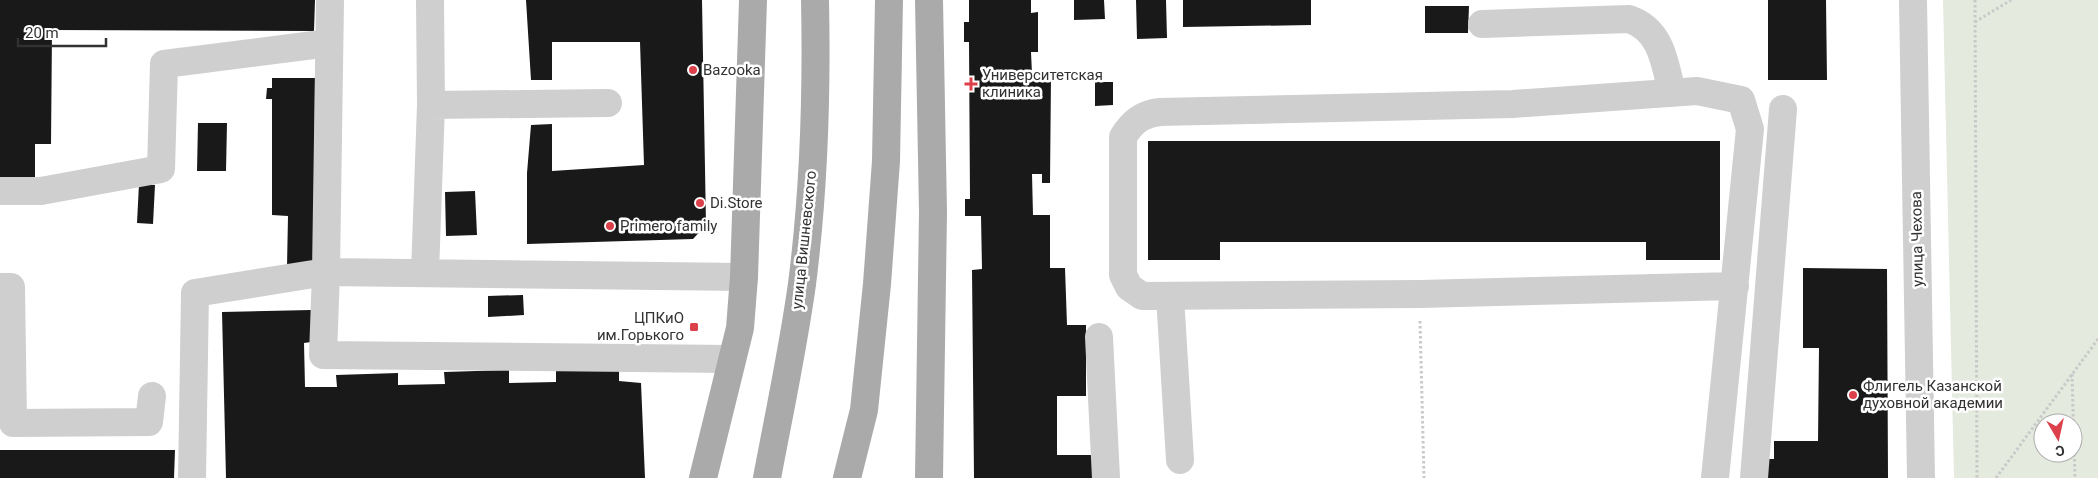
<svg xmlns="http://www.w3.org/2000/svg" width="2098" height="478" viewBox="0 0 2098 478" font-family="Roboto,sans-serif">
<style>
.green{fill:#e4eade;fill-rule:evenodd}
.building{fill:#191919}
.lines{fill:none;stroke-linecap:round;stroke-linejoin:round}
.path{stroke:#c9c9c9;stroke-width:3;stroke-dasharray:2.5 2.5;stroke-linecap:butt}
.minor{stroke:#cfcfcf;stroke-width:28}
.major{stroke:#aaa;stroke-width:28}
.poi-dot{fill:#dc404b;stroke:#fff;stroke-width:2}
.labels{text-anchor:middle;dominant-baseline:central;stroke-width:5;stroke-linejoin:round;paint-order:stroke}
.poi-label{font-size:15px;fill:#323232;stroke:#fff;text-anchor:start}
.street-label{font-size:15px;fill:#323232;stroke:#fff}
</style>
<rect width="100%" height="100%" fill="#fff"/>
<path class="green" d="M1943,0H2098V478H1954ZM2043,423H2073V453H2043Z"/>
<path class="building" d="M0,0H315L314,31L52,30L51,144H35V177H0Z
M526,0H702L706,225L693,239L527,244V173L531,125L552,124V171L644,165L640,42H552V80H531Z
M969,0H1031V13L1038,12V52H1031L1032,74L1051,75L1050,183H1042V174H1032L1033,215H1050V268H1065L1067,325H1086V396H1057V455H1096V478H974L972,270L982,269L981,216H965V199H970L969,42H964V22H969Z
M1074,0H1104L1105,19L1074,20Z
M1136,0H1166L1167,38L1137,39Z
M1183,0H1311V25L1183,27Z
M1768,0H1826L1827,80H1768Z
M1425,6H1469L1468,33H1425Z
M272,78H315L314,268L287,267L288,216L272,215V99H266L267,88H272Z
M1095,82H1113V105L1095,106Z
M198,123H227L226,171H197Z
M1148,141H1720V260H1646V242H1220V260H1148Z
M139,184L155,185L153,224L137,223Z
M475,191L477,235L446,236L445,192Z
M1803,268L1887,269L1888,478H1765L1767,459H1774V441H1818L1819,348H1803Z
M523,295L524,315L488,317V296Z
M311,310V342L304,343L305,387H337L336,375L398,373V385L445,384L444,372L509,370V383L556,382V370L619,369V381L641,383L645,478H226L222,312Z
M0,450H175L174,478H0Z"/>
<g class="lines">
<path class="path" d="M1975,0L1977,478
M1975,22L2011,0
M1420,321L1424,478
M2072,374L2075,478
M1996,478L2098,339"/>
<path class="minor" d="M1913,0L1921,478
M1482,24L1629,19C1662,30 1665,64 1672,93
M431,105L608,103
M0,191H41L161,169L164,64L329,43
M425,273L431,105L430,0
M0,287H11L13,423L149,422L152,396
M1170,296L1180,460
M1099,337L1106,478
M732,359L323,355L326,272L744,277
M192,478L195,293L326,272L330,0
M1715,478L1750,129L1741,100L1697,91L1513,104L1160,112C1142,114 1132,122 1123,137V275L1129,287L1142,296L1420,294L1735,286
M1754,478L1783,109"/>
<path class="major" d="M703,478L740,328L744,277L753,0
M767,478C779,414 793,349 802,284C814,190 817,95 815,0
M847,478L864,410L877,284L886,161L889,0
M929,478L933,212L929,0"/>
</g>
<g class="poi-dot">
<circle cx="693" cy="70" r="5"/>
<path d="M968.5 76.5h5v5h5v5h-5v5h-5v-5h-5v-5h5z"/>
<circle cx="700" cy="203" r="5"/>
<circle cx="610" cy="226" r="5"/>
<rect x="689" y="322" width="10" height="10" rx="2.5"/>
<circle cx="1853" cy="395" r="5"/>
</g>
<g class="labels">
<g class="poi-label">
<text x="703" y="70">Bazooka</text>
<text x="982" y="75">Университетская<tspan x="982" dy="17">клиника</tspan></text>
<text x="710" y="203">Di.Store</text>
<text x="620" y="226">Primero family</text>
<text x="684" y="318" text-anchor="end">ЦПКиО<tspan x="684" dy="17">им.Горького</tspan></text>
<text x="1863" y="386">Флигель Казанской<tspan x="1863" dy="17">духовной академии</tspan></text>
</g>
<g class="street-label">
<text transform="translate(1917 239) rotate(-91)">улица Чехова</text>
<text transform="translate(804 240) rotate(-84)">улица Вишневского</text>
</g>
</g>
<g transform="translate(2058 438) rotate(171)"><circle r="24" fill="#ffffff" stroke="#adadad"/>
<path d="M0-4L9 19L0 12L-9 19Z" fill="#dc404b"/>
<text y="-8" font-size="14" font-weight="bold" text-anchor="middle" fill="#323232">С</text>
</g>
<path d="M18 38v8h88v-8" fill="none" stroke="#323232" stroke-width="2.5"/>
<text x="25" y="38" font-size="15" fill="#323232" stroke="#ffffff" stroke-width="4" paint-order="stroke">20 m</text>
</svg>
